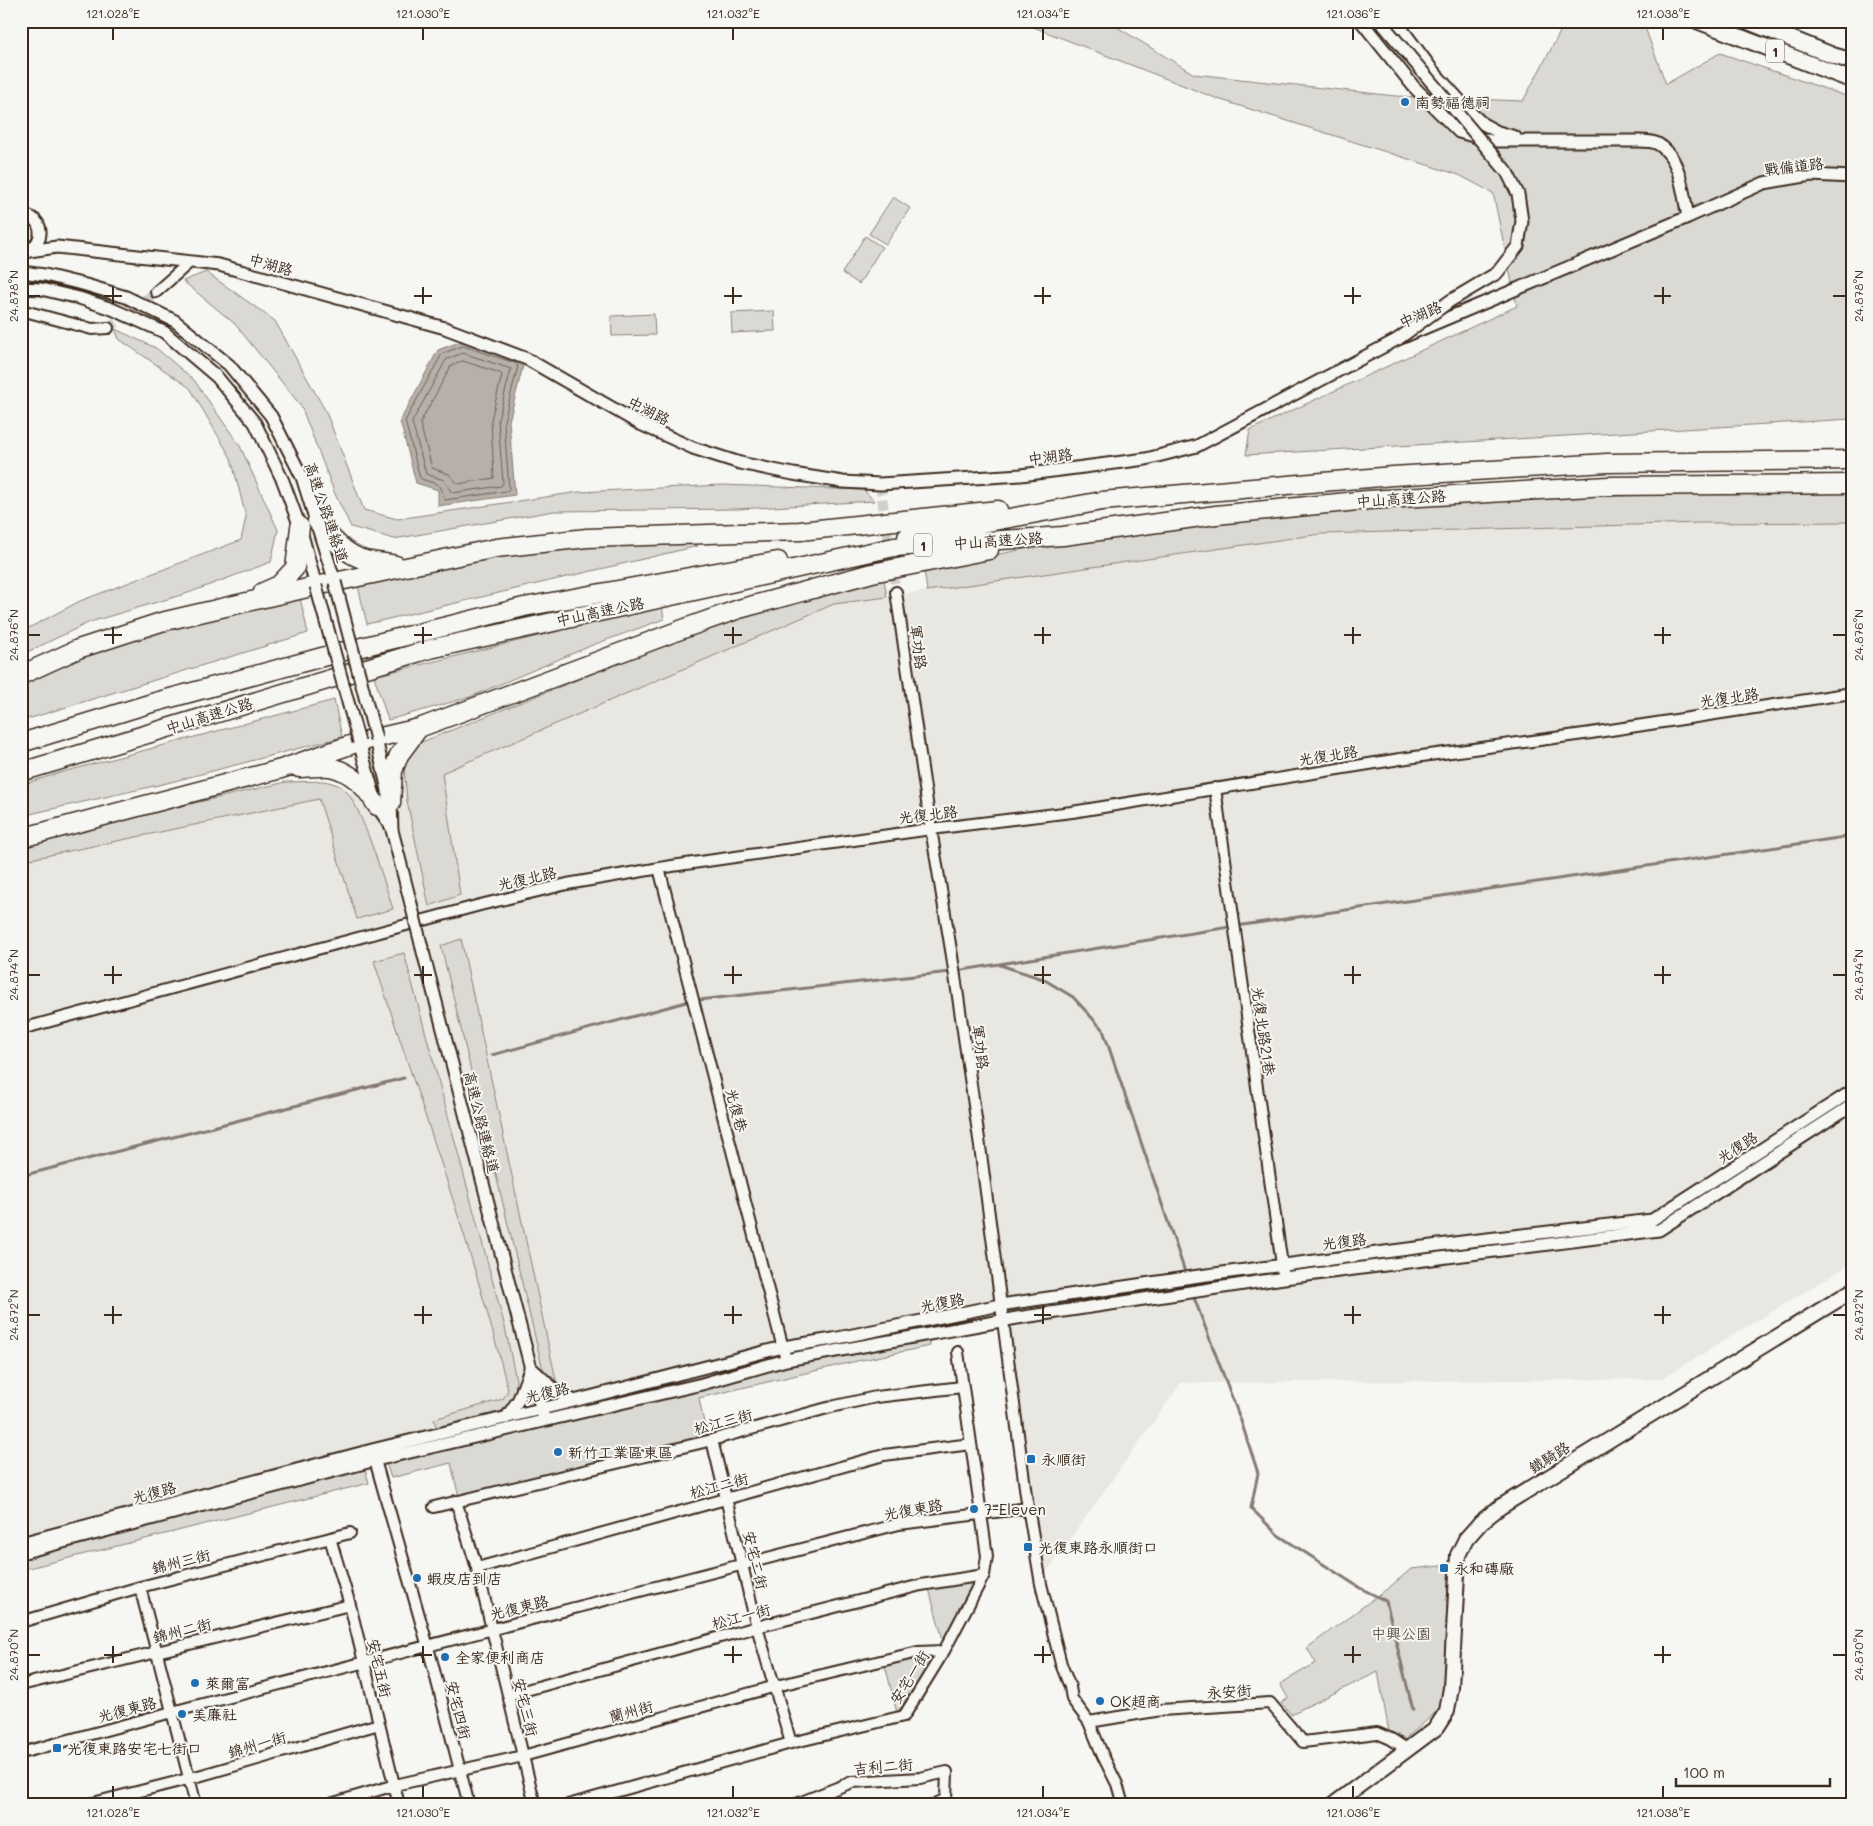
<svg xmlns="http://www.w3.org/2000/svg" width="1873" height="1826" viewBox="0 0 1873 1826" font-family="Mali,'LXGW WenKai TC',sans-serif">
<style>
.built{fill:#e8e7e2}
.green{fill:#dad9d3;stroke:#8a8278}
.water{fill:#b6b0a9;stroke:#857a71}
.lines{fill:none;stroke-linecap:round;stroke-linejoin:round}
.shore{stroke:#6c6056;stroke-width:1}
.stream{stroke:#857a71;stroke-width:3}
.minor-tunnel{stroke:#d1cdc8;stroke-width:10;stroke-dasharray:10 5;stroke-linecap:butt}
.minor-casing{stroke:#3b2a1e;stroke-width:14}
.tertiary-casing{stroke:#3b2a1e;stroke-width:15}
.secondary-casing{stroke:#3b2a1e;stroke-width:18}
.primary-casing{stroke:#3b2a1e;stroke-width:19}
.motorway-casing{stroke:#3b2a1e;stroke-width:21}
.minor{stroke:#f6f6f2;stroke-width:10}
.tertiary{stroke:#f6f6f2;stroke-width:11}
.secondary{stroke:#f6f6f2;stroke-width:14}
.primary{stroke:#f6f6f2;stroke-width:15}
.motorway{stroke:#f6f6f2;stroke-width:18}
.tertiary-bridge-casing{stroke:#3b2a1e;stroke-width:15;stroke-linecap:butt}
.tertiary-bridge{stroke:#f6f6f2;stroke-width:11}
.ticks{fill:none;stroke:#3b2a1e;stroke-width:2}
.poi-dot{fill:#1f6fb2;stroke:#f6f6f2;stroke-width:2}
.labels{text-anchor:middle;dominant-baseline:central;stroke-width:4;stroke-linejoin:round;paint-order:stroke}
.shield{fill:#f6f6f2;stroke:#73675e;stroke-width:1}
.shield-label{font-size:14px;font-weight:bold;fill:#3b2a1e}
.poi-label{font-size:15px;fill:#3b2a1e;stroke:#f6f6f2;text-anchor:start}
.street-label{font-size:15px;fill:#3b2a1e;stroke:#f6f6f2}
.park-label{font-size:15px;fill:#63564b;stroke:#f6f6f2}
.neatline{fill:none;stroke:#3b2a1e;stroke-width:2}
.ticks-label{font-size:12px;text-anchor:middle;fill:#3b2a1e}
</style>
<rect width="100%" height="100%" fill="#f6f6f2"/>
<filter id="ink" filterUnits="userSpaceOnUse"><feTurbulence type="fractalNoise" baseFrequency=".02" numOctaves="2"/><feDisplacementMap in="SourceGraphic" scale="10" xChannelSelector="R" yChannelSelector="G"/><feConvolveMatrix kernelMatrix="1 2 1 2 8 2 1 2 1" color-interpolation-filters="sRGB"/></filter>
<g filter="url(#ink)">
<path class="built" d="M21,21H26L21,135Z
M1852,522V1263L1661,1379L1181,1383L1036,1587L997,1313L780,1351L295,1475L21,1547V861L441,773L834,604L1320,534L1701,523Z"/>
<path class="green" d="M1018,21H1107L1194,74L1396,96L1523,101L1566,21H1625L1644,25L1666,84L1720,53L1852,98V419L1246,455L1250,430L1517,306L1493,193L1459,175L1218,99Z
M893,197L910,208L886,244L869,234Z
M865,236L882,247L859,284L842,273Z
M206,272L275,321L326,412L364,510L397,519L579,492L722,485L864,490L874,501L738,509L554,511L394,539L351,527L335,494L301,406L235,324L183,281Z
M774,311L775,331L732,333L731,313Z
M654,314L655,335L612,336L611,316Z
M115,329L156,348L194,380L240,446L278,530L271,562L188,593L90,622L21,655V632L80,601L241,540L246,517L231,458L190,388L119,339Z
M1797,492H1852V522L1701,523L1320,534L927,591L924,569L1125,529L1370,501Z
M663,540L698,546L367,624L358,586L476,560L521,553Z
M884,579L887,597L834,604L442,773L460,895L429,906L407,801L403,757L419,743L720,623L846,586Z
M300,598L308,633L21,721V684L76,656L170,626Z
M662,606L664,619L590,646L470,697L388,720L374,676Z
M334,700L342,737L163,784L21,816V785L59,773Z
M324,781C329,782 337,784 342,787C359,797 386,887 393,909L357,919L319,799L21,861V843L286,782Z
M461,939L557,1385L548,1378L542,1366L441,946Z
M404,953L505,1327L516,1380L515,1393L507,1406L497,1415L437,1430L434,1419L503,1399L508,1390C472,1245 420,1103 374,961Z
M928,1337L930,1346L857,1361L699,1398L707,1438L459,1498L451,1463L391,1478L386,1463L787,1363Z
M364,1466L369,1483L21,1570V1556Z
M1449,1565L1442,1707L1403,1741L1389,1732L1378,1672L1291,1714L1281,1703L1288,1698L1280,1684L1316,1663L1307,1648L1391,1586L1411,1569Z
M979,1579L943,1640L929,1589Z
M936,1654L897,1713L885,1665Z"/>
<path class="water" d="M462,341L520,359L523,366L509,421L515,495L438,506V490L416,483L400,421L438,350Z"/>
<g class="lines">
<path class="shore" d="M463,346L515,363L518,366L504,421L509,489L507,491L445,500L443,498C443,480 433,485 420,478L405,421L442,354Z
M463,353L511,369L498,420L503,483L501,486L452,493L444,480L426,474L412,422L446,360Z
M463,361L500,373L502,375L491,420L494,478L458,484L449,474L432,468L420,423L451,366Z"/>
<path class="stream" d="M1000,965L1043,979L1073,997L1103,1030L1186,1275
M492,1055L690,1001L950,972L1236,926L1852,836
M21,1176L404,1078
M1193,1295L1241,1421L1258,1473L1251,1508L1278,1535L1360,1588L1386,1601L1413,1710"/>
<path class="minor-tunnel" d="M108,328L156,292
M880,484L896,592"/>
<g class="minor-casing">
<path id="minor" d="M156,292L190,262
M21,310L92,329L108,328
M896,592L931,829L952,956L979,1139L1026,1495L1041,1584L1061,1664L1070,1687L1072,1699L1089,1722L1103,1756L1117,1784L1123,1805
M1215,788L1283,1272
M659,868L786,1360
M21,1029L480,905L567,884L672,866L931,829L1072,812L1400,759L1591,733L1852,693
M712,1440L757,1627L791,1743
M373,1453L428,1647L469,1805
M456,1501L477,1568L535,1805
M434,1507L708,1441L831,1407L876,1397L962,1387
M330,1538L350,1605L399,1805
M477,1568L884,1455L971,1444
M140,1587L196,1805
M21,1622L140,1587L350,1533
M21,1685L350,1605
M508,1695L757,1627L921,1585L984,1575
M1089,1722L1161,1710L1270,1703L1303,1742L1377,1733L1391,1739L1408,1750
M21,1753L172,1712L899,1524L1028,1508
M85,1805L188,1779L379,1724
M327,1805L395,1785L523,1756L776,1686L918,1652L944,1651
M568,1805L791,1743L904,1716L944,1651L984,1575L987,1556L958,1352
M794,1805L852,1782L920,1778L947,1772L946,1799L933,1805"/>
</g>
<g class="tertiary-casing">
<path id="tertiary" d="M1361,21L1414,87L1459,132L1491,141H1639C1645,141 1653,141 1658,144C1681,157 1683,194 1688,217
M1396,21L1433,71L1471,113L1483,124L1498,132L1515,137
M21,215C44,216 46,242 28,251
M21,255L29,251L57,247L219,265L445,328L527,359L640,424L693,448L740,463L793,474L843,482L880,484L1021,475L1146,459L1197,446L1398,339L1688,217L1764,183L1811,175L1852,177
M21,272L45,275L86,285L126,297L175,321L229,365L271,416L302,477L335,582
M21,288L41,289L79,298L112,309L164,332L217,377L255,423L283,481L300,527L316,586
M376,739L391,803L392,830L411,904
M359,742L377,806L392,828
M422,948L543,1415
M530,1367L554,1389L574,1401
M506,1418L519,1399L530,1369
M21,1543L372,1450L574,1401L783,1347L833,1339L1000,1305L1199,1276L1470,1241L1652,1220L1852,1091
M21,1553L376,1460L702,1384L786,1360L1017,1318L1284,1278L1659,1230L1852,1105"/>
</g>
<g class="secondary-casing">
<path id="secondary" d="M1333,1805L1436,1728L1447,1711L1451,1688L1458,1555L1466,1539L1481,1522L1500,1507L1852,1291"/>
</g>
<g class="primary-casing">
<path id="primary" d="M1698,21L1852,80
M1747,21L1834,56L1852,61"/>
</g>
<g class="motorway-casing">
<path id="motorway" d="M317,521C331,537 344,554 365,560C375,562 386,563 396,565
M907,537L1102,501L1393,476L1607,463L1852,460
M263,592L279,585L295,568L300,527
M21,675L78,649L161,622L316,586L496,548L587,538L800,531L998,510
M21,743L152,703L337,653L524,607L778,561
M299,768C309,768 321,766 330,767C353,772 366,788 377,806
M21,772L430,649L894,547L1063,536L1216,515L1368,500L1608,486L1852,484
M391,803L393,771L399,755L419,728
M21,838L281,769L359,742L419,728L691,626L739,609L872,573L989,550"/>
</g>
<use href="#minor" class="minor"/>
<use href="#tertiary" class="tertiary"/>
<use href="#secondary" class="secondary"/>
<use href="#primary" class="primary"/>
<use href="#motorway" class="motorway"/>
<g class="tertiary-bridge-casing">
<path id="tertiary-bridge" d="M1380,21L1507,172L1518,194L1522,221L1518,246L1497,273L1450,301L1398,339
M335,582L376,739
M316,586L359,742
M411,904L422,948"/>
</g>
<use href="#tertiary-bridge" class="tertiary-bridge"/>
</g>
</g>
<path class="ticks" d="M113,28V40M423,28V40M733,28V40M1043,28V40M1353,28V40M1663,28V40M113,287V304M423,287V304M733,287V304M1043,287V304M1353,287V304M1663,287V304M28,296H40M104,296H122M414,296H432M724,296H742M1034,296H1051M1344,296H1361M1654,296H1671M1833,296H1846M113,627V644M423,627V644M733,627V644M1043,627V644M1353,627V644M1663,627V644M28,635H40M104,635H122M414,635H432M724,635H742M1034,635H1051M1344,635H1361M1654,635H1671M1833,635H1846M113,966V984M423,966V984M733,966V984M1043,966V984M1353,966V984M1663,966V984M28,975H40M104,975H122M414,975H432M724,975H742M1034,975H1051M1344,975H1361M1654,975H1671M1833,975H1846M113,1306V1324M423,1306V1324M733,1306V1324M1043,1306V1324M1353,1306V1324M1663,1306V1324M28,1315H40M104,1315H122M414,1315H432M724,1315H742M1034,1315H1051M1344,1315H1361M1654,1315H1671M1833,1315H1846M113,1646V1663M423,1646V1663M733,1646V1663M1043,1646V1663M1353,1646V1663M1663,1646V1663M28,1655H40M104,1655H122M414,1655H432M724,1655H742M1034,1655H1051M1344,1655H1361M1654,1655H1671M1833,1655H1846M113,1786V1798M423,1786V1798M733,1786V1798M1043,1786V1798M1353,1786V1798M1663,1786V1798"/>
<g class="poi-dot">
<circle cx="1405" cy="102" r="5"/>
<circle cx="558" cy="1452" r="5"/>
<rect x="1026" y="1454" width="10" height="10" rx="2.5"/>
<circle cx="974" cy="1509" r="5"/>
<rect x="1023" y="1542" width="10" height="10" rx="2.5"/>
<rect x="1439" y="1563" width="10" height="10" rx="2.5"/>
<circle cx="417" cy="1578" r="5"/>
<circle cx="445" cy="1657" r="5"/>
<circle cx="195" cy="1683" r="5"/>
<circle cx="1100" cy="1701" r="5"/>
<circle cx="182" cy="1714" r="5"/>
<rect x="52" y="1743" width="10" height="10" rx="2.5"/>
</g>
<g class="labels">
<g class="shield">
<rect x="1766" y="39.5" width="18" height="23" rx="4"/>
<rect x="914" y="533.5" width="18" height="23" rx="4"/>
</g>
<g class="shield-label">
<text x="1775" y="51">1</text>
<text x="923" y="545">1</text>
</g>
<g class="poi-label">
<text x="1415" y="102">南勢福德祠</text>
<text x="568" y="1452">新竹工業區東區</text>
<text x="1041" y="1459">永順街</text>
<text x="984" y="1509">7-Eleven</text>
<text x="1038" y="1547">光復東路永順街口</text>
<text x="1454" y="1568">永和磚廠</text>
<text x="427" y="1578">蝦皮店到店</text>
<text x="455" y="1657">全家便利商店</text>
<text x="205" y="1683">萊爾富</text>
<text x="1110" y="1701">OK超商</text>
<text x="192" y="1714">美廉社</text>
<text x="67" y="1748">光復東路安宅七街口</text>
</g>
<g class="street-label">
<text transform="translate(1794 166) rotate(-7)">戰備道路</text>
<text transform="translate(271 264) rotate(16)">中湖路</text>
<text transform="translate(1420 314) rotate(-23)">中湖路</text>
<text transform="translate(649 410) rotate(27)">中湖路</text>
<text transform="translate(1050 456) rotate(-7)">中湖路</text>
<text transform="translate(1401 498) rotate(-4)">中山高速公路</text>
<text transform="translate(327 512) rotate(71)">高速公路連絡道</text>
<text transform="translate(998 540) rotate(-4)">中山高速公路</text>
<text transform="translate(600 611) rotate(-12)">中山高速公路</text>
<text transform="translate(919 647) rotate(82)">軍功路</text>
<text transform="translate(1729 697) rotate(-8)">光復北路</text>
<text transform="translate(209 715) rotate(-17)">中山高速公路</text>
<text transform="translate(1328 755) rotate(-9)">光復北路</text>
<text transform="translate(928 814) rotate(-7)">光復北路</text>
<text transform="translate(527 878) rotate(-13)">光復北路</text>
<text transform="translate(1264 1031) rotate(82)">光復北路21巷</text>
<text transform="translate(981 1047) rotate(82)">軍功路</text>
<text transform="translate(737 1110) rotate(75)">光復巷</text>
<text transform="translate(482 1122) rotate(76)">高速公路連絡道</text>
<text transform="translate(1737 1147) rotate(-33)">光復路</text>
<text transform="translate(1344 1241) rotate(-7)">光復路</text>
<text transform="translate(942 1302) rotate(-11)">光復路</text>
<text transform="translate(547 1392) rotate(-13)">光復路</text>
<text transform="translate(723 1421) rotate(-15)">松江三街</text>
<text transform="translate(1549 1457) rotate(-32)">鐵騎路</text>
<text transform="translate(719 1485) rotate(-15)">松江二街</text>
<text transform="translate(154 1492) rotate(-15)">光復路</text>
<text transform="translate(913 1509) rotate(-10)">光復東路</text>
<text transform="translate(756 1560) rotate(76)">安宅二街</text>
<text transform="translate(181 1561) rotate(-14)">錦州三街</text>
<text transform="translate(519 1607) rotate(-14)">光復東路</text>
<text transform="translate(741 1616) rotate(-15)">松江一街</text>
<text transform="translate(182 1630) rotate(-14)">錦州二街</text>
<text transform="translate(380 1668) rotate(77)">安宅五街</text>
<text transform="translate(909 1677) rotate(-58)">安宅一街</text>
<text transform="translate(1229 1691) rotate(-4)">永安街</text>
<text transform="translate(526 1707) rotate(76)">安宅三街</text>
<text transform="translate(127 1709) rotate(-15)">光復東路</text>
<text transform="translate(459 1710) rotate(76)">安宅四街</text>
<text transform="translate(631 1711) rotate(-15)">蘭州街</text>
<text transform="translate(257 1744) rotate(-16)">錦州一街</text>
<text transform="translate(883 1766) rotate(-5)">吉利二街</text>
</g>
<g class="park-label">
<text x="1401" y="1633">中興公園</text>
</g>
</g>
<rect width="1873" height="1826" fill="none" stroke="#f6f6f2" stroke-width="55"/>
<path d="M1676 1778v8h154v-8" fill="none" stroke="#3b2a1e" stroke-width="2.5"/>
<text x="1683" y="1778" font-size="15" fill="#3b2a1e" stroke="#f6f6f2" stroke-width="4" paint-order="stroke">100 m</text>
<rect x="28" y="28" width="1818" height="1770" class="neatline"/>
<g class="ticks-label">
<text x="113" y="18">121.028°E</text>
<text x="423" y="18">121.030°E</text>
<text x="733" y="18">121.032°E</text>
<text x="1043" y="18">121.034°E</text>
<text x="1353" y="18">121.036°E</text>
<text x="1663" y="18">121.038°E</text>
<text transform="translate(14 296) rotate(-90)" y="4">24.878°N</text>
<text transform="translate(1859 296) rotate(-90)" y="4">24.878°N</text>
<text transform="translate(14 635) rotate(-90)" y="4">24.876°N</text>
<text transform="translate(1859 635) rotate(-90)" y="4">24.876°N</text>
<text transform="translate(14 975) rotate(-90)" y="4">24.874°N</text>
<text transform="translate(1859 975) rotate(-90)" y="4">24.874°N</text>
<text transform="translate(14 1315) rotate(-90)" y="4">24.872°N</text>
<text transform="translate(1859 1315) rotate(-90)" y="4">24.872°N</text>
<text transform="translate(14 1655) rotate(-90)" y="4">24.870°N</text>
<text transform="translate(1859 1655) rotate(-90)" y="4">24.870°N</text>
<text x="113" y="1817">121.028°E</text>
<text x="423" y="1817">121.030°E</text>
<text x="733" y="1817">121.032°E</text>
<text x="1043" y="1817">121.034°E</text>
<text x="1353" y="1817">121.036°E</text>
<text x="1663" y="1817">121.038°E</text>
</g>
</svg>
